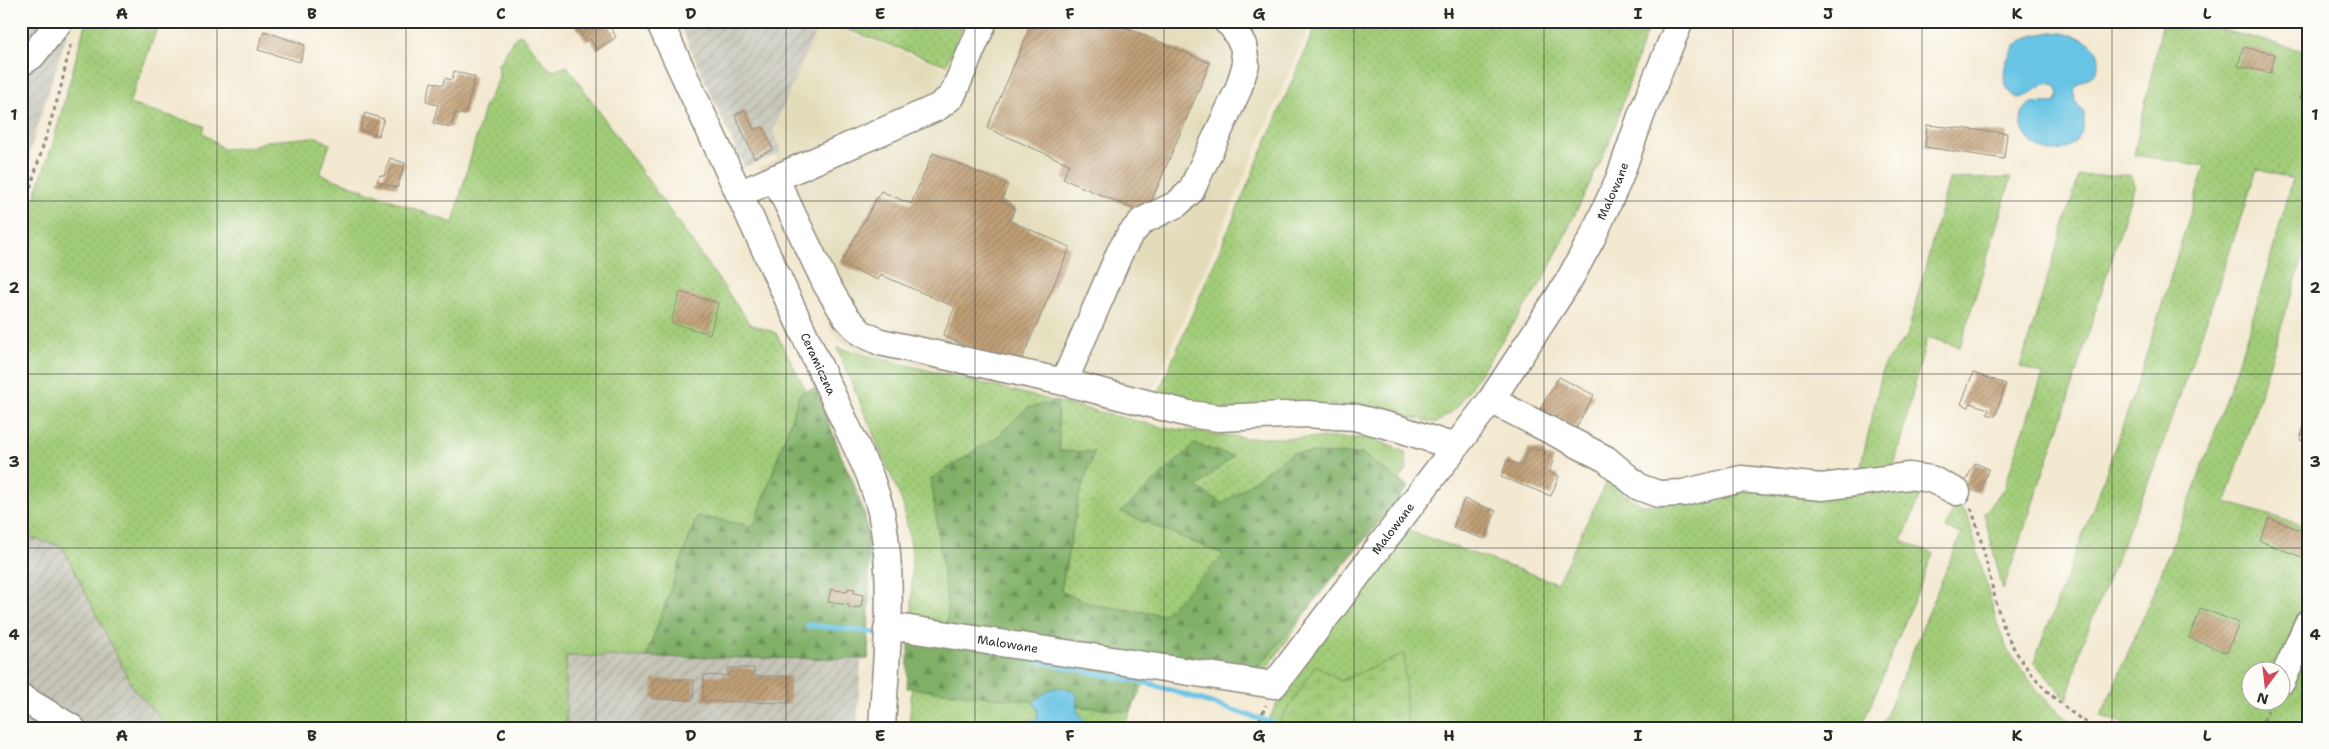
<svg xmlns="http://www.w3.org/2000/svg" width="2329" height="749" viewBox="0 0 2329 749" font-family="'Shantell Sans',sans-serif">
<style>
.built{fill:#e3dcba}
.industrial{fill:url(#industrial-furrows)}
.grass{fill:url(#grass-dots);stroke:#667c52;fill-rule:evenodd}
.forest{fill:url(#forest-firs);stroke:#566e4a}
.wetland{fill:url(#wetland-marsh);stroke:#667c52}
.water{fill:#67c4e5;stroke:#497888}
.lines{fill:none;stroke-linecap:round;stroke-linejoin:round}
.stream{stroke:#67c4e5;stroke-width:5.5}
.building{fill:url(#building-hatch)}
.minor-casing{stroke:#8f8a7e;stroke-width:29}
.path{stroke:#8f8a7e;stroke-width:3;stroke-dasharray:4 4;stroke-linecap:butt}
.minor{stroke:#fff;stroke-width:26}
.grid{fill:none;stroke:#2b2b2b;stroke-width:1;stroke-opacity:0.55}
.labels{text-anchor:middle;dominant-baseline:central;stroke-width:4.5;stroke-linejoin:round;paint-order:stroke}
.street-label{font-size:12px;fill:#2b2b2b;stroke:#fdfcf7}
.neatline{fill:none;stroke:#2b2b2b;stroke-width:2}
.grid-label{font-size:16px;text-anchor:middle;font-weight:bold;fill:#2b2b2b}
</style>
<defs>
<pattern id="industrial-furrows" width="10" height="10" patternUnits="userSpaceOnUse" patternTransform="scale(1.25)"><rect width="10" height="10" fill="#c6c5b8"/><path d="M-1 1l2-2M0 10L10 0M9 11l2-2" fill="none" stroke="#aaa99e"/></pattern>
<pattern id="grass-dots" width="8" height="8" patternUnits="userSpaceOnUse" patternTransform="scale(1.25)"><rect width="8" height="8" fill="#a1cc78"/><path d="M2 2h.1M6 6h.1" fill="none" stroke="#8baf68" stroke-width="1.8" stroke-linecap="round"/></pattern>
<pattern id="forest-firs" width="22" height="20" patternUnits="userSpaceOnUse" patternTransform="scale(1.25)"><rect width="22" height="20" fill="#80b068"/><path d="M5 1l3.5 6h-7zM16 11l3.5 6h-7z" fill="#698f56"/></pattern>
<pattern id="wetland-marsh" width="20" height="14" patternUnits="userSpaceOnUse" patternTransform="scale(1.25)"><rect width="20" height="14" fill="#a1cc78"/><path d="M1 5h8M5 5V1M11 12h8M15 12V8" fill="none" stroke="#8baf68"/></pattern>
<pattern id="building-hatch" width="6" height="6" patternUnits="userSpaceOnUse" patternTransform="scale(1.25)"><rect width="6" height="6" fill="#c09f76"/><path d="M-1 1l2-2M0 6l6-6M5 7l2-2" fill="none" stroke="#9c8261"/></pattern>
</defs>
<rect width="100%" height="100%" fill="#fdfcf7"/>
<filter id="ink" filterUnits="userSpaceOnUse"><feTurbulence type="fractalNoise" baseFrequency=".02" numOctaves="2"/><feDisplacementMap in="SourceGraphic" scale="10" xChannelSelector="R" yChannelSelector="G"/><feConvolveMatrix kernelMatrix="1 2 1 2 8 2 1 2 1" color-interpolation-filters="sRGB"/></filter>
<filter id="wash" filterUnits="userSpaceOnUse"><feTurbulence type="fractalNoise" baseFrequency=".0096" numOctaves="4" result="noise"/><feDisplacementMap in="SourceGraphic" scale="20" xChannelSelector="R" yChannelSelector="G"/><feGaussianBlur stdDeviation="1.12" result="paint"/><feColorMatrix in="noise" values="0 0 0 0 0 0 0 0 0 0 0 0 0 0 0 0 0 1.4 0 .05"/><feComposite in="paint" operator="in"/></filter>
<g filter="url(#wash)">
<rect width="100%" height="100%" fill="#f3e9d1"/>
<path class="built" d="M817,21L947,68L967,21H1311L1141,418L858,351L842,342L833,333L759,167L777,160L761,121Z"/>
<path class="industrial" d="M21,21H71L35,134L21,187Z
M678,21H820L773,130L781,153L744,167Z
M21,536L62,546L133,688L169,728H21Z
M566,656L861,660L857,728H566Z"/>
<path class="grass" d="M86,21H160L129,104L205,126L203,132L223,149L251,147L267,141L317,137L330,144L320,174L453,223L484,108L499,78L498,64C508,55 508,39 521,34L548,68L554,71L567,66L750,324L776,333L852,478L865,515L870,553L868,659L566,656V728H169L133,688L62,546L21,536V254L37,189L53,143Z
M823,21H965L946,65Z
M1341,21H1650L1609,143L1545,277L1456,409L1436,423L1358,405L1209,410L1157,396L1314,30Z
M2163,21H2188L2308,52V242L2226,502L2308,527V728H2137L2101,716C2154,593 2206,467 2246,339C2263,286 2278,232 2293,179L2257,169L2202,334L2153,470L2082,644L2067,700L2034,662L2101,487L2138,382L2205,166L2134,155ZM2252,672H2282V702H2252Z
M2130,175L2135,184L2063,415L2003,590L1984,514L2004,488L2043,374L2020,367L2079,176Z
M2011,178L1960,347L1927,337L1892,474L1858,478L1884,364L1907,336L1949,179Z
M837,348L1165,428L1248,438H1371L1405,452L1407,469L1265,671L912,618V551L903,504Z
M1609,477L1625,495L1643,505L1663,504L1739,489L1922,490L1902,541L1933,554L1864,721L1880,728H1265L1284,688L1406,530L1557,583Z
M1947,498L1958,503L1968,517L1997,623L2007,649L2038,692L2064,717L2083,728H1881L1961,534L1946,528L1954,507Z
M915,646L1144,683L1123,728H909Z"/>
<path class="forest" d="M816,388L866,523L868,659L646,657L697,516L754,526L800,393Z
M1057,402L1060,451L1094,452L1079,497L1061,591L1091,604L1163,615L1224,555L1121,512L1195,444L1233,456L1197,487L1222,504L1292,453L1362,454L1408,487L1259,667L1208,670L946,629L948,610L931,479L998,436L1027,408Z
M909,634L1143,670L1131,712L907,688Z"/>
<path class="wetland" d="M1404,654L1407,728H1275L1316,665L1340,681Z"/>
<path class="water" d="M2052,32C2074,33 2111,43 2095,74L2079,83L2074,90L2075,101L2084,113C2087,162 2026,162 2021,121C2021,114 2024,108 2030,104C2038,100 2047,105 2056,102L2059,94L2056,86C2042,77 2033,97 2018,98C1995,87 2004,53 2021,41C2030,35 2041,34 2052,32Z
M1061,688L1071,690L1078,697C1072,711 1084,716 1087,728H1020L1025,723L1038,718L1037,709L1033,702L1051,689Z"/>
<g class="lines">
<path class="stream" d="M807,625L882,633
M1036,661L1152,684L1288,728"/>
</g>
<g id="blocks">
<path class="building" d="M573,21H607L616,37L597,50L590,39L586,42Z
M1033,21H1130L1127,28L1210,63L1146,214L1063,179L1069,164L987,128Z
M264,31L305,45L300,62L258,50Z
M2243,47L2275,54L2271,73L2238,66Z
M454,71L475,77L465,115L455,113L451,128L433,123L438,105L426,102L431,82L443,85L445,78L452,80Z
M745,110L754,130L763,127L773,149L754,158L735,115Z
M365,113L384,119L378,136L360,130Z
M1927,125L2007,133L2004,159L1925,147Z
M933,153L1008,185L1001,201L1015,208L1010,221L1070,247L1018,368L943,336L955,307L881,275L878,280L840,264L881,191L911,204Z
M390,158L405,163L397,188L377,181L380,175L384,176Z
M680,292L718,303L710,334L671,323Z
M1973,373L2006,384L1995,416L1987,414L1989,409L1970,403L1969,407L1961,404Z
M1559,377L1594,395L1576,428L1540,409Z
M2306,419H2308V442L2300,440Z
M1529,448L1544,451L1545,455L1554,458L1549,472L1559,476L1551,496L1501,477L1507,460L1522,466Z
M1975,463L1989,469L1979,493L1963,486Z
M1464,499L1496,511L1485,539L1453,528Z
M2269,518L2308,533V549L2304,558L2260,541Z
M848,588L855,589L854,593L863,595L861,607L849,608V605L828,602L831,589L847,592Z
M2201,608L2239,623L2227,653L2189,638Z
M728,668H754V676H790V703L703,701L704,675L728,676Z
M653,679L694,680L693,700L652,699Z"/>
</g>
</g>
<g filter="url(#ink)">
<use href="#blocks" fill-opacity="0" stroke="#8f8a7e" stroke-width="1"/>
<g class="lines">
<g class="minor-casing">
<g id="minor">
<path id="s1" d="M659,21L870,476C874,489 880,503 882,517C895,585 886,658 882,728"/>
<path d="M21,63L32,56L60,21"/>
<path d="M775,178L826,284L846,317L861,333L880,342L1064,382L1120,252L1129,236L1142,221L1177,204L1191,191L1238,90L1246,64L1243,45L1232,26L1226,21"/>
<path d="M739,194L938,107L952,96L984,21"/>
<path d="M1064,382L1189,414L1219,418L1305,414L1354,417L1397,428L1455,447"/>
<path d="M1491,400L1606,459L1639,487L1658,494L1683,493L1741,479L1822,487L1909,476L1931,479L1957,492"/>
<path id="s2" d="M887,630L903,628L1274,685L1491,400L1568,282L1592,238L1619,179L1642,113L1680,21"/>
<path d="M2282,681L2308,623"/>
<path d="M21,697L72,728"/>
</g>
</g>
<path class="path" d="M2301,99L2308,80
M21,218L60,91L71,42
M1971,508C1984,544 1989,580 2000,616C2014,663 2054,704 2095,728
M1256,728L1266,705
M2260,728L2272,702"/>
<use href="#minor" class="minor"/>
</g>
</g>
<path class="grid" d="M217,21V728M406,21V728M596,21V728M786,21V728M975,21V728M1164,21V728M1354,21V728M1544,21V728M1733,21V728M1922,21V728M2112,21V728M21,201H2308M21,374H2308M21,548H2308"/>
<g class="labels">
<g class="street-label">
<text stroke="none"><textPath href="#s2" startOffset="992">Malowane</textPath></text>
<text stroke="none"><textPath href="#s1" startOffset="378">Ceramiczna</textPath></text>
<text stroke="none"><textPath href="#s2" startOffset="588">Malowane</textPath></text>
<text stroke="none"><textPath href="#s2" startOffset="122">Malowane</textPath></text>
</g>
</g>
<rect width="2329" height="749" fill="none" stroke="#fdfcf7" stroke-width="55"/>
<g transform="translate(2266 686) rotate(195)"><circle r="24" fill="#fdfcf7" stroke="#a9a8a5"/>
<path d="M0-4L9 19L0 12L-9 19Z" fill="#d1495b"/>
<text y="-8" font-size="14" font-weight="bold" text-anchor="middle" fill="#2b2b2b">N</text>
</g>
<rect x="28" y="28" width="2274" height="694" class="neatline"/>
<g class="grid-label">
<text x="122" y="19">A</text>
<text x="312" y="19">B</text>
<text x="501" y="19">C</text>
<text x="691" y="19">D</text>
<text x="880" y="19">E</text>
<text x="1070" y="19">F</text>
<text x="1259" y="19">G</text>
<text x="1449" y="19">H</text>
<text x="1638" y="19">I</text>
<text x="1828" y="19">J</text>
<text x="2017" y="19">K</text>
<text x="2207" y="19">L</text>
<text x="14" y="120">1</text>
<text x="2315" y="120">1</text>
<text x="14" y="293">2</text>
<text x="2315" y="293">2</text>
<text x="14" y="467">3</text>
<text x="2315" y="467">3</text>
<text x="14" y="640">4</text>
<text x="2315" y="640">4</text>
<text x="122" y="741">A</text>
<text x="312" y="741">B</text>
<text x="501" y="741">C</text>
<text x="691" y="741">D</text>
<text x="880" y="741">E</text>
<text x="1070" y="741">F</text>
<text x="1259" y="741">G</text>
<text x="1449" y="741">H</text>
<text x="1638" y="741">I</text>
<text x="1828" y="741">J</text>
<text x="2017" y="741">K</text>
<text x="2207" y="741">L</text>
</g>
</svg>
